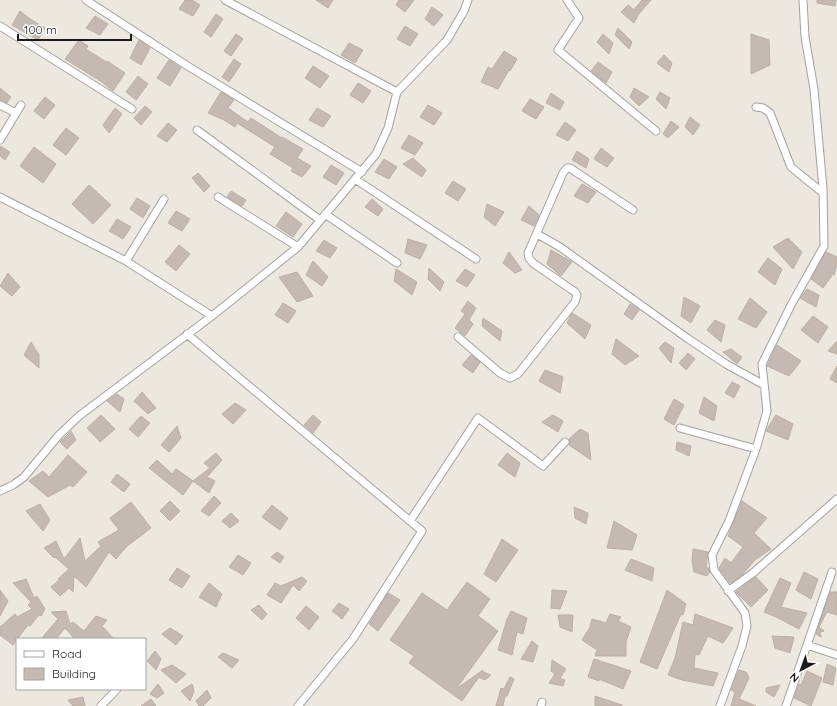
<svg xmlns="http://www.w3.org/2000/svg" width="837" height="706" viewBox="0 0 837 706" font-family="Quicksand,sans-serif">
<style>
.building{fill:#c4bab3;stroke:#beaea2}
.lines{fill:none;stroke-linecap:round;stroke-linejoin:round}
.minor-casing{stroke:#a2a2a2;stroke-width:9}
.minor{stroke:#fff;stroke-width:7}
</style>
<rect width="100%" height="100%" fill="#ede8df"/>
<path class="building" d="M185,0H192L200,5L193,16L179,9Z
M316,0H333L328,8Z
M399,0H414L405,12L396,5Z
M642,0H651L638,15L634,23L621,12L628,5L634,10Z
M817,0H836L835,6L817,3Z
M432,7L443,15L434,26L425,19Z
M20,11L30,19L45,28L38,40L12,25Z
M216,14L223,19L211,37L204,32Z
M95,16L108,24L100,35L86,28Z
M405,26L418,34L410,46L397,39Z
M618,28L632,42L629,49L615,35Z
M236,34L243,39L231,56L224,51Z
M603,34L613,43L609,54L597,42Z
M751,34L769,40L770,65L751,74Z
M79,40L88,46L86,49L106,62L107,61L125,73L113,91L102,82L65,59Z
M139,40L150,48L141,65L130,58Z
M349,43L363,50L355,63L341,55Z
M504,51L517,59L510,71L509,70L498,89L481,82L488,67L492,69Z
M664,55L672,63L669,72L657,63Z
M234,59L241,64L229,82L222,77Z
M169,60L181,68L170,86L157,78Z
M598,62L612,72L606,83L591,71Z
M313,66L329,76L320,88L305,78Z
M138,76L148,84L136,100L126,92Z
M358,83L371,91L363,103L350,95Z
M0,88L11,97L7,103L0,100Z
M634,88L649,97L639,106L630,97Z
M221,92L234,100L228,108L248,122L251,118L282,138V137L303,149L297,158L311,166L302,177L291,171L293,168L270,154L275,147L237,123L235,127L224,120L208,113Z
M660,92L670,98L666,109L656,99Z
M551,93L564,102L560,110L546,103Z
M45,97L55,105L44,119L34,111Z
M530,99L544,107L536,119L522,111Z
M428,105L442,113L434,125L420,117Z
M145,106L152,112L141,125L134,118Z
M115,108L122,114L109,133L103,125Z
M317,108L331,116L323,127L309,120Z
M690,117L700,125L693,135L685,127Z
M671,121L679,127L668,138L663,134Z
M565,122L576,130L568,141L556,135Z
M168,123L177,130L167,142L157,136Z
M66,128L79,138L66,155L53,145Z
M409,135L423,143L415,155L401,148Z
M0,146L10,152L5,160L0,156Z
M34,147L56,164L43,183L20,166Z
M601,148L614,158L607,167L594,159Z
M577,151L589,159L586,168L572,160Z
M413,158L426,170L422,177L403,164Z
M384,159L397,167L389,179L375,172Z
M331,165L344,173L336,185L323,177Z
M198,173L210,186L204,192L192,178Z
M453,181L466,189L458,201L445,193Z
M582,184L596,192L588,203L574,196Z
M89,185L111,205L93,224L72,204Z
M231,191L246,200L242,206L227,197Z
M137,198L150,206L143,218L130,209Z
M372,199L383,209L378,216L365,207Z
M487,204L504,212L495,226L484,217Z
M529,206L539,215L534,226L521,220Z
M176,211L190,219L182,231L168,223Z
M286,212L302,224L293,237L276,226Z
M117,219L131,227L123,239L109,231Z
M788,238L802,252L793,269L773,247Z
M408,239L427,245L420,259L405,253Z
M324,240L337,248L330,258L316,251Z
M179,245L190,254L176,271L165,262Z
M551,250L572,262L561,276L547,264Z
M509,252L522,270L515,273L503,263Z
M826,252L837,257V264L834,275L833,274L823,288L811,279Z
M768,258L782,269L775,285L758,272Z
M313,261L328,277L322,286L306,275Z
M429,268L444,282L440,291L428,279Z
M396,269L417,282L412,295L394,281Z
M465,269L475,275L467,287L456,281Z
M297,272L313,296L297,302L279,277Z
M8,273L20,287L12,296L0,286Z
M807,289L819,295L816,307L800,298Z
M684,297L700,306L691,323L681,316Z
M750,298L767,312L756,328L738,319Z
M468,301L476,308L469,320L473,324L465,336L455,328L465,314L461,311Z
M283,303L296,311L288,323L275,315Z
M630,304L639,310L632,320L624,314Z
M572,313L591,325L585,339L567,323Z
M813,316L828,327L818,343L801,330Z
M483,318L502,331L500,341L482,326Z
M715,320L725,325L721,342L707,330Z
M616,339L639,356L625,365L612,354Z
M837,341V354L828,351Z
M31,342L39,355V368L24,355Z
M665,342L674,348L671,363L659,348Z
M777,345L801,361L789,376L767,366Z
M731,349L742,357L737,364L723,352Z
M688,353L695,359L686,370L679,363Z
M471,355L480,362L473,373L462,365Z
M837,366V383L830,379Z
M545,370L563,377L560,393L539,381Z
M732,382L740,386L734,398L725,393Z
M142,392L156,408L148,414L134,401Z
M117,394L124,399L120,412L107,401Z
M704,397L717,406L714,421L699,413Z
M674,399L684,405L674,425L664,419Z
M235,403L246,410L233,424L222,414Z
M101,415L115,429L100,442L87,428Z
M313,415L321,422L313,433L304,425Z
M553,415L563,421L558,432L542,422Z
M776,415L793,424L788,440L766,431Z
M141,416L150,423L138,437L129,429Z
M177,426L181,438L169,452L161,445Z
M580,429L588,433L591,460L569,445L570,443L569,439Z
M71,431L76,440L67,449L60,442Z
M677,442L691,446L689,456L676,450Z
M216,453L222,460L207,477L215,481L209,493L193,481L210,468L204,463Z
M507,453L520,463L515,477L498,465Z
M68,455L87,472L73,487L70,485L48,497L29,481L43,471L49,477Z
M157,460L172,474L176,469L193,481L183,495L149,468Z
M117,474L130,484L124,492L111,482Z
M214,496L221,503L209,516L201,511Z
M170,501L180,511L170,521L160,511Z
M742,501L767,518L754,533L771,549L755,560L741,576L730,583L719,568L725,558L731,563L743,547L728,536Z
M131,502L151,528L126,547L116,559L109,552L86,587L74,576L73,592L69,588L60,596L51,587L59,580L58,579L69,569L55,557L54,558L44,548L56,541L64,559L80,538L85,561L101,546L98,542L119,530L110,518Z
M40,504L50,520L43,531L26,511Z
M272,505L288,518L280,530L262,517Z
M574,507L588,513L586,524L575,518Z
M231,513L239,521L230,528L222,521Z
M614,521L637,535L632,550L607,548Z
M502,539L518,550L496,582L484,574Z
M693,549L708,552L706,568H709L710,572L707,576L694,572L692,561Z
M277,552L284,557L280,563L271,557Z
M238,555L251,563L243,575L229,567Z
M631,559L654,568L652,581L625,570Z
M177,568L190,576L182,588L169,580Z
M804,572L818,579L811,599L796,590Z
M302,577L307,581L299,591L293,585L281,603L267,595L275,583L281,586Z
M756,577L768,590L751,607L736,592Z
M780,578L791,583L781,607L807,613L799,629L776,617L764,612Z
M26,579L34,598L37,596L45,609L41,616L39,615L30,626L28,625L13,645L0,635V627L15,614L17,617L32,609L28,605L31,602L13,583Z
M467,582L490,599L478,616L498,631L456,689L483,670V672L491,675L485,680L479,677L462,701L409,663L414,656L390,640L422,593L447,610Z
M209,583L222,594L216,607L199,597Z
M0,590L8,601L0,616Z
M552,590L567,591L560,609L551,608Z
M667,590L686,604L683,615L681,614L657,669L640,662Z
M830,592H837V615L827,612L819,627L824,631L820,632L821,637L816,634Z
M388,593L400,600L378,631L369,624Z
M339,603L349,609L342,619L332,611Z
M259,605L267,614L262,620L251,610Z
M306,606L319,617L309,630L296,618Z
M66,611L70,624L73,622L84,631L96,616L107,620L102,626L114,639H75L65,628L56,639H41L58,619L51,612Z
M511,611L527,618L523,634L517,632L512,655L498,650L507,619Z
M610,614L621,617L618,621L631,627L626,642V656H595L597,650L582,640L590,627L592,619L606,623Z
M695,614L733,628L723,643L708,636L699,655L695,654L694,668L718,673L713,686L682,680L668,675L675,658L683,622L693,625Z
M558,615H573L572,632L560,627Z
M170,628L183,636L176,645L162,634Z
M772,636L794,637L790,653L775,648Z
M532,641L538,646L533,662L521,659Z
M155,651L161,659L156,670L147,661Z
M223,653L239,660L232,668L218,657Z
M594,659L631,671L623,689L599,679V681L588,677Z
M552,660L566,669L560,678L565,680L563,686L549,683L555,674L551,671Z
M827,664L836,668L833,685L823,682Z
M172,665L186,674L176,683L161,670Z
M739,670L746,672L749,678L739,699L756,706H731L735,692L731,690Z
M807,671L822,678L811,706L794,698L799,684L801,685Z
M510,677L514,679L507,696H505L503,706H496L501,688L504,689Z
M158,684L164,693L157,698L150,694Z
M192,684L194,691L190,701L181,691Z
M780,685L774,697L766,692V688Z
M207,690L211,698L203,706H199L196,701Z
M595,696L622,705V706H595Z
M83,697L85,706H73L68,700Z
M151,699L156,706H141Z"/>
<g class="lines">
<g class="minor-casing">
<path id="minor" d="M86,0L186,65L362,172
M225,0L397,92
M567,0L579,18L558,50L656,131
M0,26L132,109
M0,105L16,113
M756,107L763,108L770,113L791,167L823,193
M197,130L320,220
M0,140L21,105
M355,179L476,259
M0,197L126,261L212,316
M218,197L298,247
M325,214L397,263
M537,234L560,247L687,338L726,364L764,385
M126,261L164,199
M187,334L422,531L353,639L298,706
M458,337L500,373L510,378L518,374L575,302L577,295L575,292L533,263L529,258L528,253L563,173L567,168H570L633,210
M680,428L756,449
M0,491L13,485L24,477L59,435L79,416L212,316L298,247L376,154L388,128L397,92L447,40L464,11L468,0
M410,521L478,418L543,466L565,442
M728,591L753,573L837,499
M807,645L832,572
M101,706L117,689
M541,706L542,702
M720,706L742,646L747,626L745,613L714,570L712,555L729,521L756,449L767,411L762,364L791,305L824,246L823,188L814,89L805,37L803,0
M786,706L807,645L837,655"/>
</g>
<use href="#minor" class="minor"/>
</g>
<rect x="16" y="638" width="130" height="52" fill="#ffffff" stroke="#a4a4a4"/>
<rect x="24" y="651" width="20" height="6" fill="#ffffff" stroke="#a4a4a4"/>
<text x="52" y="658" font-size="12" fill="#1b1b1b">Road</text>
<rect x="24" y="668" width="20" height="12" fill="#c4bab3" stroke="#a4a4a4"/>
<text x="52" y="678" font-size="12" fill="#1b1b1b">Building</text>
<g transform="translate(801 670) rotate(221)" stroke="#ffffff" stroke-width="3" paint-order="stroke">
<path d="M0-3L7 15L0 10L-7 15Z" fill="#1b1b1b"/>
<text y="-6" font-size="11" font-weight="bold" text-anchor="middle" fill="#1b1b1b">N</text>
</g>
<path d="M18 34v6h113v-6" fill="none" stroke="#1b1b1b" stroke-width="2"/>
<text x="24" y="34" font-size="12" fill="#1b1b1b" stroke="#ffffff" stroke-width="3" paint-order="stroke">100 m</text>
</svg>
